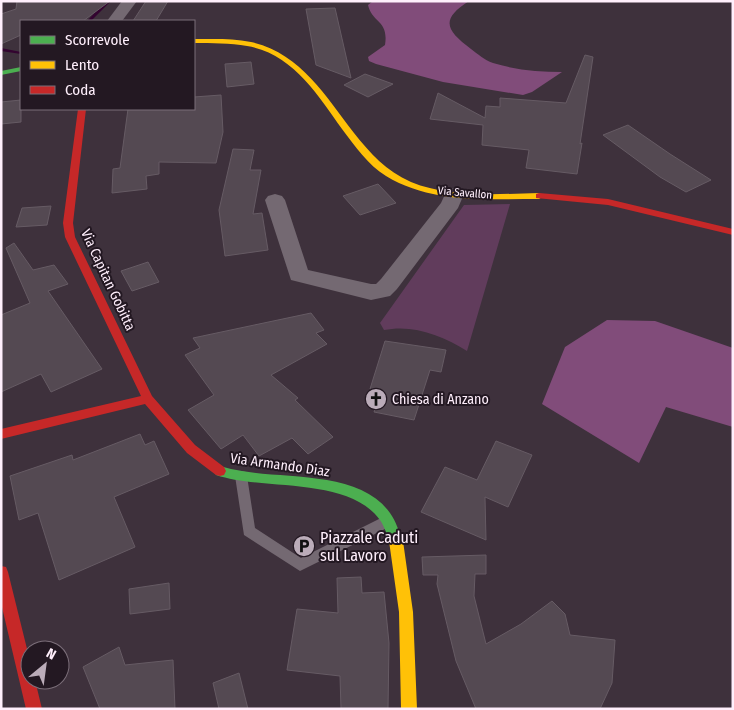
<svg xmlns="http://www.w3.org/2000/svg" width="734" height="710" viewBox="0 0 734 710" font-family="'Fira Sans Condensed',sans-serif">
<style>
.green{fill:#613c5c}
.forest{fill:#814c7a}
.lines{fill:none;stroke-linecap:round;stroke-linejoin:round}
.stream{fill:#330430;fill-rule:evenodd}
.building{fill:#544952;stroke:#665b64}
.lane{fill:#746972;fill-rule:evenodd}
.street{fill:#746972;fill-rule:evenodd}
.fast{fill:#4caf50;fill-rule:evenodd}
.slow{fill:#ffc107;fill-rule:evenodd}
.jam{fill:#c62828;fill-rule:evenodd}
.labels{text-anchor:middle;dominant-baseline:central;stroke-width:4;stroke-linejoin:round;paint-order:stroke}
.far-street-label{font-size:11px;fill:#ffeffc;stroke:#231822}
.street-label{font-size:14px;fill:#ffeffc;stroke:#231822}
.poi-label{font-size:14px;fill:#ffeffc;stroke:#231822;text-anchor:start}
.near-poi-label{font-size:16px;fill:#ffeffc;stroke:#231822;text-anchor:start}
</style>
<rect width="100%" height="100%" fill="#3e313c"/>
<path class="green" d="M510,204L467,351C443,336 414,324 384,330L380,323L464,205Z"/>
<path class="forest" d="M373,1H469C439,20 447,31 471,49C478,54 484,60 493,63C516,70 539,72 562,72L532,92L523,95L443,82L376,64L369,61L368,57L385,45C389,20 372,23 368,5Z
M607,320L655,321L733,348V427L666,407L639,463L542,404L565,347Z"/>
<g class="lines">
<path class="stream" d="M106,1H111L91,21H87Z
M1,48L21,52V54L1,51Z"/>
</g>
<path class="building" d="M17,1H110L83,21H21V35L1,44V14L16,9Z
M146,1H168L156,21H133Z
M335,8L351,78L316,65L306,9Z
M585,55L593,57L580,144L582,143L577,174L526,168L529,150L482,145L483,125L430,119L438,93L485,118L486,106L500,107V98L566,103Z
M251,62L254,84L227,87L225,64Z
M365,74L393,84L368,97L344,85Z
M221,95L223,132L216,163L159,162V174L146,176L147,189L112,193L113,169L120,168L128,109H194V97Z
M21,100V122L1,124V102Z
M628,125L670,154L711,180L686,192L660,177L603,135Z
M233,149L254,150L250,170H261L253,214L262,213L268,250L225,256L219,210Z
M378,184L396,203L360,215L343,196Z
M51,206L47,225L16,227L22,208Z
M14,243L33,270L54,265L68,284L48,291L102,369L51,392L41,374L1,392V315L30,303L6,248Z
M148,262L159,282L132,291L121,271Z
M311,313L324,330L316,333L327,344L271,375L298,398L295,400L333,437L308,454L292,438L259,456L243,435L221,449L188,410L214,395L185,355L200,348L193,338Z
M385,341L446,350L441,372L430,370L414,420L374,412L381,392L370,389Z
M140,434L145,445L154,441L169,474L114,497L135,547L59,580L38,513L19,520L10,476L72,455L73,460Z
M496,441L532,455L508,507L485,497L486,540L421,512L445,467L477,480Z
M486,555V574H475L474,596L486,644L521,624L552,601L565,614L570,635L615,640L612,683L600,709H476L456,661L437,584L438,575H423L422,557Z
M361,577L362,593L384,592L389,643L388,709H341L340,676L287,670L297,609L338,613L337,578Z
M169,583L170,609L130,614L129,589Z
M119,647L125,665L173,660L175,709H100L83,667Z
M239,673L248,709H219L213,683Z"/>
<g class="lines">
<path class="lane" d="M241,471L246,472L247,476L255,528L301,558L381,518L386,516L391,518L393,522L391,526L300,571L244,535L235,476L236,472Z"/>
<path class="street" d="M122,1H137L122,21H107Z
M454,188L461,190L464,194L458,208L397,289L390,296L371,300L291,280L265,200L268,196L275,194L282,196L285,200L308,270L371,284H376L381,279L441,203L447,190Z"/>
<path class="fast" d="M21,67V71L1,75V71Z
M220,466C227,468 235,470 242,471C287,479 361,471 390,513C396,521 399,532 403,541L401,545L396,547L391,545C388,538 385,527 380,520C348,476 263,491 216,475L214,471L216,467Z"/>
<path class="slow" d="M194,39C213,39 232,38 251,42C300,53 325,95 354,133C370,153 386,171 411,182C450,198 497,194 539,193L544,196L539,199C488,199 432,204 386,176C368,165 355,146 342,129C318,95 292,53 247,46C230,43 212,43 194,43Z
M396,535L401,537L403,541L413,612L417,709H401L399,612L389,541L391,537Z"/>
<path class="jam" d="M78,109H86L73,223L75,237L152,396L195,445L224,467L226,471L224,475L220,476L216,475L187,453L145,404L1,439V429L141,396L65,237L63,223Z
M539,193L608,199L733,229V235L608,205L536,198V194Z
M1,566L6,567L8,572L30,661V680H35L42,709H26L1,603Z"/>
</g>
<defs>
<g id="church-disc" transform="scale(1.125)"><circle r="9.5" fill="#bbacb9" stroke="#231822"/><path d="M-1.2-6h2.4v3.5h3.3v2.4h-3.3V6h-2.4V-.1h-3.3v-2.4h3.3Z" fill="#111"/></g>
<g id="parking-disc" transform="scale(1.125)"><circle r="9.5" fill="#bbacb9" stroke="#231822"/><path d="M-3.5-5.5H1a3.5 3.5 0 0 1 0 7H-1V5.5H-3.5ZM-1-3.4V-.6H.8a1.4 1.4 0 0 0 0-2.8Z" fill="#111"/></g>
</defs>
<g fill-rule="evenodd">
<use href="#church-disc" x="376" y="399"/>
<use href="#parking-disc" x="304" y="546"/>
</g>
<g class="labels">
<g class="far-street-label">
<text transform="translate(465 193) rotate(5)">Via Savallon</text>
</g>
<g class="street-label">
<text transform="translate(108 280) rotate(65)">Via Capitan Gobitta</text>
<text transform="translate(280 465) rotate(8)">Via Armando Diaz</text>
</g>
<g class="poi-label">
<text x="392" y="399">Chiesa di Anzano</text>
</g>
<g class="near-poi-label">
<text x="320" y="537">Piazzale Caduti<tspan x="320" dy="18">sul Lavoro</tspan></text>
</g>
</g>
<rect width="734" height="710" fill="none" stroke="#ffeffc" stroke-width="5"/>
<rect x="20" y="20" width="175" height="90" fill="#231822" stroke="#7b6e79"/>
<rect x="30" y="36" width="25" height="8" fill="#4caf50" stroke="#7b6e79"/>
<text x="65" y="45" font-size="15" fill="#ffeffc">Scorrevole</text>
<rect x="30" y="61" width="25" height="8" fill="#ffc107" stroke="#7b6e79"/>
<text x="65" y="70" font-size="15" fill="#ffeffc">Lento</text>
<rect x="30" y="86" width="25" height="8" fill="#c62828" stroke="#7b6e79"/>
<text x="65" y="95" font-size="15" fill="#ffeffc">Coda</text>
<g transform="translate(45 665) rotate(29)"><circle r="24" fill="#231822" stroke="#7b6e79"/>
<path d="M0-4L9 19L0 12L-9 19Z" fill="#bbacb9"/>
<text y="-8" font-size="14" font-weight="bold" text-anchor="middle" fill="#ffeffc">N</text>
</g>
</svg>
